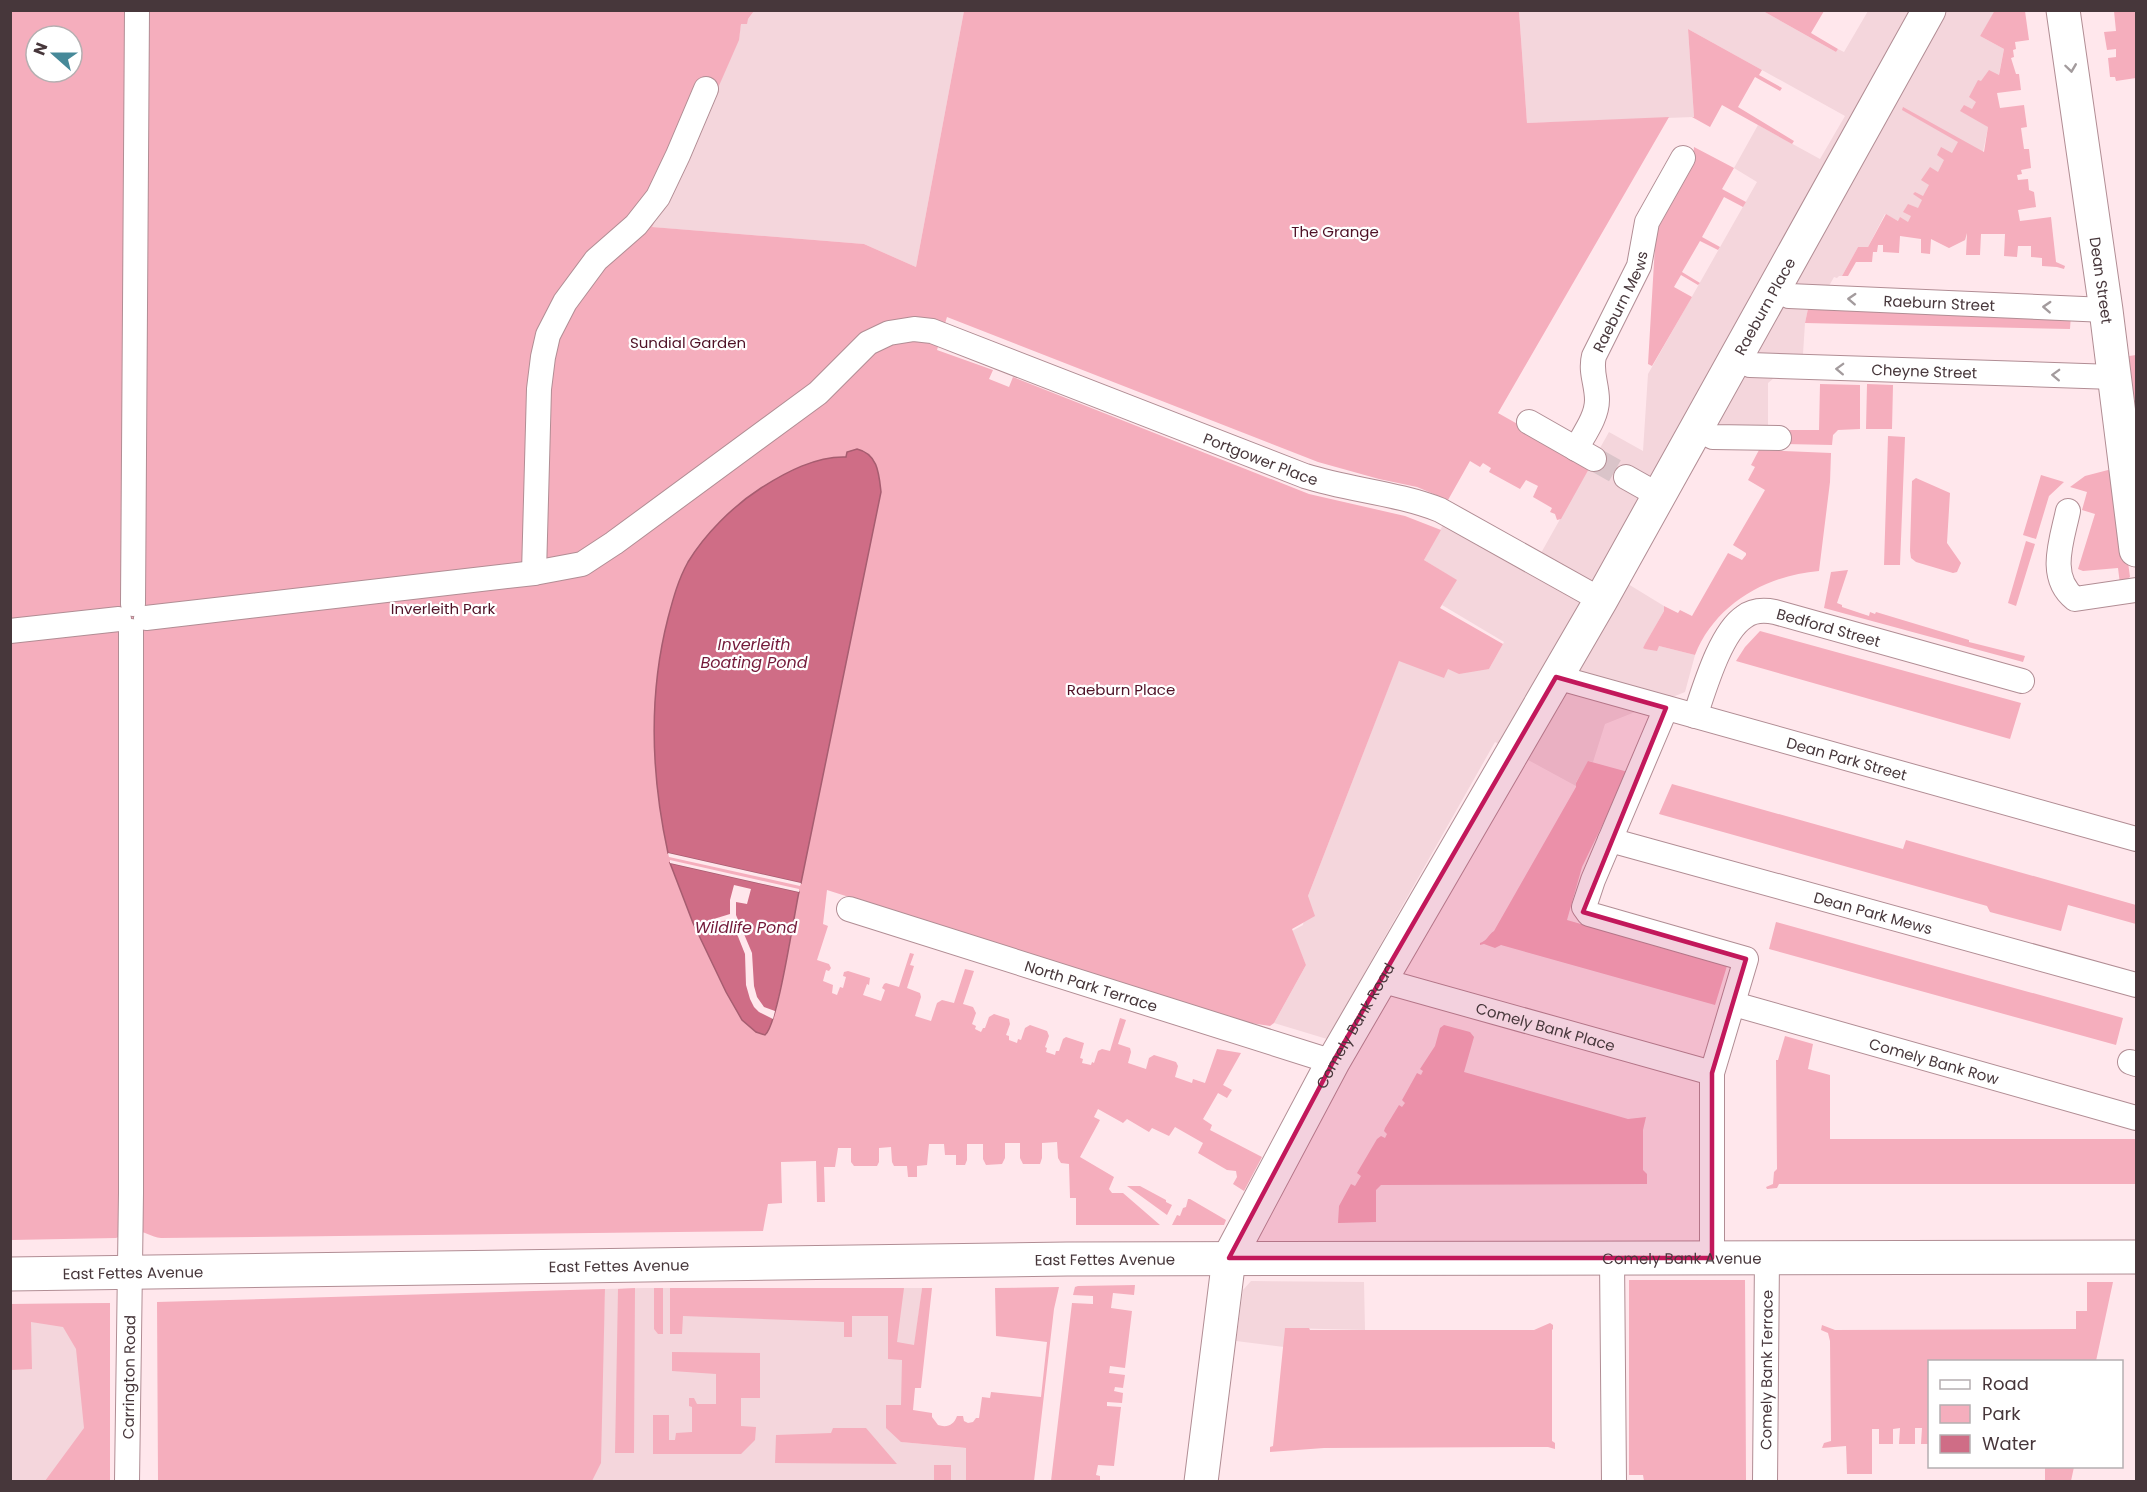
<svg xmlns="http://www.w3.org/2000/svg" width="2147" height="1492" viewBox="0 0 2147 1492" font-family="Poppins,sans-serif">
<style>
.built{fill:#f4d6dc}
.green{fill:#f5aebd;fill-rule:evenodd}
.water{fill:#cf6d86;stroke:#a65d70;stroke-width:1.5}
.pier{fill:#ffe7ec}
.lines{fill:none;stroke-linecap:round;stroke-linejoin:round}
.street-tunnel{stroke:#dac4c9;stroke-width:24;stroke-dasharray:24 12;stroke-linecap:butt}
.street-casing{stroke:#b18d94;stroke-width:26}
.secondary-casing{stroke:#b18d94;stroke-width:35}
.street{stroke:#fff;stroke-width:24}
.secondary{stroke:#fff;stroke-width:33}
.oneway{stroke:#a39b9d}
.marked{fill:#c2185b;fill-opacity:0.2;stroke:#c2185b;stroke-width:4.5;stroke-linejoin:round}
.labels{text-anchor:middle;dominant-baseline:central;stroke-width:4.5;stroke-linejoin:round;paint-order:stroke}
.park-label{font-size:15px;fill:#4f1126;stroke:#fff}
.street-label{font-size:15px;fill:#47373b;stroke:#fff}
.water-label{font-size:16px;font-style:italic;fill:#731939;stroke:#fff}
</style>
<rect width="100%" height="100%" fill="#ffe7ec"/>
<path class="built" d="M754,11H964L916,267L864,244L651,227L711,104L739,36L741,24L749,18Z
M1519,11H1763L1836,52L1838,49L1844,52L1868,11H1995L1980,36L2004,49L1965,240L1949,248L1885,214L1868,247H1858L1842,276H1839L1837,278L1834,277L1825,293L1809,304L1805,323L1803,354L1768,383V430L1710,441L1628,584L1664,606V611L1643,648L1659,646L1695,655L1685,692L1605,724L1593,762L1589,761L1576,782V786L1495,742L1327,1039L1274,1023L1306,965L1292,931L1303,925L1308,896L1399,660L1448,669H1489L1504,642L1442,605L1456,580L1424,560L1444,523L1541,553L1609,432L1643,451L1648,374L1757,182L1734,168L1758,125L1820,159L1845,116L1688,29L1694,117L1527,123Z
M1251,1281L1364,1282L1365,1330L1285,1328L1284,1347L1236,1341L1243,1290Z
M644,1288H922L902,1442L1037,1455L1033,1482H197L603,1345L605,1289Z
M110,1303V1481H11L10,1304Z"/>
<path class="green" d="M1995,10L2025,11L2029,40L2015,42L2016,49L2013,50L2014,57L2011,58L2016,74H2019L2021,90L1997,93L2000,108L2024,105L2027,127L2021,128L2024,149H2029L2031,168L2021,170L2022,174L2017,175L2018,180L2028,179L2029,190L2034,192L2036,207L2018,210L2020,221L2051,217L2056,262L2065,266L2064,269L2057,267L2042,266V258L2031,257V246H2018L2017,257L2004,256L2005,234H1981L1980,255H1966L1967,233L1965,240L1949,248L1931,239L1930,254L1921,253V239L1900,236L1899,253L1883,252V245H1878L1877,252H1873L1872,262H1856L1848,276H1842L1858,247H1868L1886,214L1898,221L1900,217L1908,222L1911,216L1903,212L1908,204L1918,208L1922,200L1913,194L1915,192L1923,196L1929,185L1921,180L1930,167L1938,172L1944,160L1937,155L1941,147L1952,153L1958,142L1902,110L1903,107L1984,152L1988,127L1960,111L1964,105L1972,109L1976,102L1969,97L1978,80L1981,81L1989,70L1999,75L2004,49L1980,36Z
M10,11H754L748,19L747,24H741L739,40L711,104L652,227L864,244L916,267L964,11H1519L1527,123L1669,117L1498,413L1591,465L1561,519L1557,520L1555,514L1550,512L1552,508L1533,497L1538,486L1526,480L1520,489L1489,472L1491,468L1483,463L1480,467L1470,461L1448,500L1417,487L1379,479L1318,462L947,317L937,350L993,370L989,379L1009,387L1013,377L1309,494L1405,516L1441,530L1424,560L1457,580L1440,608L1503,644L1489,669L1459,674L1448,669L1444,678L1399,661L1308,896L1315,916L1292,929L1306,965L1274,1023L1270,1026L1238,1021L827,890L823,924L828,926L817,960L829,964L831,968L829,971L826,970L823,981L833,985L832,993L837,995L840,987L843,988L846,977L843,976L844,972L848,971L870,978L869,985L867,984L863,995L881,1001L885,990L882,988L884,984L886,983L899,987L910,953L914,954L910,965L914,966L907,988L920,993L921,997L915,1016L931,1021L937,1003L942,1000L954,1003L965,969L974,971L963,1004L973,1007L976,1013L972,1024L976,1026L975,1029L981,1032L983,1028H985L989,1017L994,1014L1009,1019L1010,1024L1006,1035L1009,1036V1040L1017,1043L1018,1039L1021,1040L1025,1028L1030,1025L1047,1031L1049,1036L1045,1047L1047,1048L1046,1052L1055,1055L1056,1051H1059L1063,1039L1066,1037L1084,1043L1080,1058L1083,1059L1082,1063L1091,1065L1092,1062L1094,1063L1098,1051L1102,1049L1110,1051L1120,1018L1126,1020L1118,1044L1130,1048L1131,1052L1128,1063L1146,1069L1149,1058L1154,1055L1176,1062L1178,1066L1175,1077L1192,1083L1193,1079L1205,1083L1217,1049L1241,1053L1223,1085L1232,1090L1227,1098L1218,1093L1203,1119L1212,1125L1210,1130L1262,1157L1244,1191L1233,1184L1237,1177L1236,1171L1227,1170L1198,1153L1203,1143L1175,1127L1169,1136L1152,1128L1149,1132L1127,1119L1123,1123L1098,1109L1094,1117L1100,1120L1080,1157L1114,1177L1109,1189L1112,1193H1123L1160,1225H1076V1198H1070L1069,1164L1061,1163L1058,1158L1057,1142L1042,1143V1158L1040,1164H1023L1020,1158V1143H1005V1158L1002,1164L986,1165L983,1159V1144H967V1160L965,1165H956V1155H945L944,1144H929L927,1165L917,1166V1177H908L907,1166H894L892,1162L891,1147L879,1148V1162L877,1166H854L851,1162V1148H838L835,1167H824L825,1202H817L816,1161L781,1162L782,1203L768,1204L763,1231L161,1238C150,1237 142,1229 131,1231C126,1232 121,1236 116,1238L11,1240ZM36,36H72V72H36Z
M1763,11H1824L1811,33L1838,49L1836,52Z
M2114,11H2136V78L2116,81L2115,77H2110L2108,58L2116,57V49L2107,50L2104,32L2116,31Z
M1688,29L1762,70L1759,75L1782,88L1780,91L1755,77L1738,107L1794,141L1792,144L1722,105L1710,127L1692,117H1694Z
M1694,147L1734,168L1722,189L1746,202L1743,207L1724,197L1702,237L1720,247L1718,250L1700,241L1682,272L1700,283L1698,285L1681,275L1674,287L1692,297L1652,366L1648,364L1657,212L1693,159Z
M1809,304L2071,314L2070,329L1805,323Z
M2136,355V399L2128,397L2122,357Z
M1820,384L1860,385V429L1838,430L1833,435L1832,445L1785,444V430H1819Z
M1867,384L1893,385L1892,429H1866Z
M1888,436L1905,437L1900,565H1884Z
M1759,450L1831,453L1830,482L1819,571C1767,575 1715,604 1695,655L1659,646L1657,651L1645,649L1643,648L1645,644L1664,611V606L1678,613L1680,610L1692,616L1728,553L1742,560L1746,555V553L1733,545L1765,490L1748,480L1755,467L1751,465Z
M2108,470L2116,473L2130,577L2120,584L2118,568L2083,571L2078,569L2095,514L2082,510L2087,492L2070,487L2085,476Z
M2041,475L2064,482L2049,496L2036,539L2023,535Z
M1916,478L1950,493L1947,543L1961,563L1957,572L1953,573L1916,562L1911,558L1910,551L1912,481Z
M2026,541L2035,544L2016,606L2008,603Z
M1848,570L1837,603L1842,605V607L1869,616L1870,612L1875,614L1876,612L1969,640V642L2025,656L2023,662L1824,608L1831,572Z
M1760,631L2021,703L2010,739L1736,661L1745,647Z
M1588,761L1628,772L1582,867L1567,920L1727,966L1715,1005L1501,945L1495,948L1484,944L1480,945V943C1487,941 1488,935 1494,931L1576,787V783Z
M1672,784L1903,849L1906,840L2136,905V924L2068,905L2061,931L1990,912L1987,906L1659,814Z
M1776,922L2123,1018L2116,1045L1769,949Z
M1444,1025L1470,1032L1474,1037L1464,1072L1628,1119L1646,1117L1643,1130V1170L1647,1174V1184L1381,1185L1376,1190V1222L1338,1223L1339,1206L1351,1184L1355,1186L1361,1176L1357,1173L1377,1139L1381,1136L1385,1138L1387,1134L1384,1131L1385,1128L1399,1105L1402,1107L1405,1103L1402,1100L1417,1073L1421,1075L1423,1071L1420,1069L1435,1046L1440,1028Z
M1785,1036L1813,1044L1808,1069L1830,1075V1139H2136V1184H1779L1777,1188L1767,1189L1766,1187L1773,1184L1774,1172L1777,1169L1776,1060H1778Z
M1127,1186H1140L1166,1200V1202L1172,1205L1167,1215Z
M1188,1199H1190L1226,1220L1224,1225H1172L1177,1215L1180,1216L1183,1208L1186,1207Z
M1629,1280H1745L1746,1481H1644L1643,1475H1629Z
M2087,1282H2113L2096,1361L1930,1362L1929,1444H1921L1922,1428H1915V1444H1899L1900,1428L1893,1429V1444H1879V1429H1872V1474H1847L1846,1446L1822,1448L1824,1443L1831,1441L1830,1341L1828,1333L1821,1330L1822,1325L1835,1330L2076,1329V1311H2087Z
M1135,1285L1134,1295L1113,1293L1111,1308L1132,1311L1125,1368L1110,1366L1109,1373L1125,1375L1123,1388L1115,1387L1114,1391L1123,1393L1122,1403L1107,1402V1406L1121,1407L1114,1466L1098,1465L1096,1475L1100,1476V1481H1051L1072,1303L1093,1304V1296L1073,1295L1075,1287L1078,1286Z
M1059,1287L1054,1309L1034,1481H966V1448L901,1442L886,1428V1405H901L902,1360L888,1359V1316H852V1337H844V1322L683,1316L682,1334H670V1288H904L897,1342L914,1345L922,1288H932L921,1388H915L913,1410L932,1413V1417L938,1425C947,1428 954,1425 957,1416H963L964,1421L968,1423L973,1422L976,1418H979L982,1397L990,1398L991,1392L1041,1397L1047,1342L996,1336L995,1288Z
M635,1288L634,1453H615L618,1289Z
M654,1288H663V1334H658L654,1329Z
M605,1289L601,1463L592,1481H158L157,1302Z
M110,1303V1481H45L84,1428L76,1349L63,1327L31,1322L32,1369L11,1370V1304Z
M1550,1323L1553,1325V1329L1552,1330V1441L1555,1443V1449L1548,1447L1324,1448L1270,1452V1447L1273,1446L1285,1328H1309L1310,1330H1534Z
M672,1352L760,1353V1398H741V1426L756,1427L755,1440L741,1454H653V1415H669V1440H675L676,1433L692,1432V1407L689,1406V1398H694L697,1404H716V1374L672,1371Z
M833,1428H866L897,1464L775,1463L776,1435L831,1433Z
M934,1465H951V1481H934Z
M2045,1467H2074L2071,1481H2045Z"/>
<path class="water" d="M857,449C878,454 879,474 881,492L801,883L668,853C651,775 648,696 668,618C673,599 678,580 688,562C705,534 733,506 761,488C786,472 816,456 846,457L847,452Z
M670,863L799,892C794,914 778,1025 765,1035L756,1032L742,1020L726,992L693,923Z"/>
<path class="pier" d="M668,853L801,883L800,886L669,857Z
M670,860L799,889V892L670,863Z
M734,885L751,889L747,904L736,902V915L752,953L754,986L757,997L764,1007L775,1011L773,1019L759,1012L754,1007L750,999L746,985L745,954L731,919L708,925L696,931L694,925L730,914V900Z"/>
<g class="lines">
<path class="street-tunnel" d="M1594,459L1626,477"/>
<g class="street-casing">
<g id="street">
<path id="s1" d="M1775,289L1789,296L2106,310"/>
<path id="s2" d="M1736,358L1750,365L2114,377"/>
<path d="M1529,422L1594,459"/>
<path d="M1697,429L1713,437L1779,438"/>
<path id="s3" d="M1576,449C1584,434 1597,417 1597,400C1597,384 1590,372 1594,356L1639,266L1647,222L1683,158"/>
<path d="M1626,477L1658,495"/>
<path d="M2068,511C2062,540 2047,577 2075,599L2136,590"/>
<path d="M534,573L539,389L543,357L548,335L565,302L596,260L636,225L658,197L678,155L706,89"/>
<path d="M133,604L137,10"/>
<path id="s4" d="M146,618L534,573L582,564L614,543L818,393L868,343L889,333L914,329L932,331L1305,476C1349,490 1397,493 1440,510L1601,600"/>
<path d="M10,631L119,619"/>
<path id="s5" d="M1556,677L2136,839"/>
<path d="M1666,708L1593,880L1584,907L1589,914L1746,959L1712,1073V1258"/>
<path id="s6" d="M1695,716C1704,690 1720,633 1744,617C1753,610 1765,610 1775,612L2022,681"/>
<path id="s7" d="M1610,840L2136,985"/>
<path id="s8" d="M849,909L1333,1062"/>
<path id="s9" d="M1380,980L1712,1073"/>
<path id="s10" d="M1734,1004L2136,1118"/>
<path d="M2130,1062L2136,1064"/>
<path d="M1612,1258L1614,1482"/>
<path id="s11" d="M127,1482L131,1193V631"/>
<path id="s12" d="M1765,1482L1767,1257"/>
</g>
</g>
<g class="secondary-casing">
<g id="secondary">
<path id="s13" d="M2063,10L2106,310L2136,550"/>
<path id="s14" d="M10,1274L1067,1259L2136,1257"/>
<path id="s15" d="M1201,1482L1229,1258L1333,1062L1601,600L1929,10"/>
</g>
</g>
<use href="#street" class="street"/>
<use href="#secondary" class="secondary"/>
</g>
<defs><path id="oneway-chevron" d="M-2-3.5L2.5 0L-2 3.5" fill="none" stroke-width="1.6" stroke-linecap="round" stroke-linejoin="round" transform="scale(1.5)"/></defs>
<g class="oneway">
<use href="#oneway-chevron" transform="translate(2071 68) rotate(82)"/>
<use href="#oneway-chevron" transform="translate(1852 299) rotate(-177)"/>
<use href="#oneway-chevron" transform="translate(2047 307) rotate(-177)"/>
<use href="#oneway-chevron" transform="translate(1840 369) rotate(-178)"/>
<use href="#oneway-chevron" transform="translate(2056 375) rotate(-178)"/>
</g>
<path class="marked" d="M1556,677L1666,708L1583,912L1746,959L1712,1073V1258H1229L1333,1062Z"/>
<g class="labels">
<g class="park-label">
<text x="1335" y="231">The Grange</text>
<text x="688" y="342">Sundial Garden</text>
<text x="443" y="608">Inverleith Park</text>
<text x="1121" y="689">Raeburn Place</text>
</g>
<g class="street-label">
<text stroke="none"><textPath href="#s13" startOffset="273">Dean Street</textPath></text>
<text stroke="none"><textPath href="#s3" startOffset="159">Raeburn Mews</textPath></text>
<text stroke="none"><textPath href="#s1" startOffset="166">Raeburn Street</textPath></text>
<text stroke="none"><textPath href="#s15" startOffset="1318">Raeburn Place</textPath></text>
<text stroke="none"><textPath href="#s2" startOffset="190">Cheyne Street</textPath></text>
<text stroke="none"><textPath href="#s4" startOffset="1221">Portgower Place</textPath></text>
<text stroke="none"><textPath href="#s6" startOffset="200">Bedford Street</textPath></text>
<text stroke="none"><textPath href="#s5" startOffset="302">Dean Park Street</textPath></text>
<text stroke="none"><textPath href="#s7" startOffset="273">Dean Park Mews</textPath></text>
<text stroke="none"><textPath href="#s8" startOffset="254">North Park Terrace</textPath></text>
<text stroke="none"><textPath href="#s15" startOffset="490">Comely Bank Road</textPath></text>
<text stroke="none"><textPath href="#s9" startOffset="172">Comely Bank Place</textPath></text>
<text stroke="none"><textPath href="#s10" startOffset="208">Comely Bank Row</textPath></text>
<text stroke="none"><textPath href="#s14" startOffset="1672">Comely Bank Avenue</textPath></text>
<text stroke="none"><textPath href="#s14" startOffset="1095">East Fettes Avenue</textPath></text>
<text stroke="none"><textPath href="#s14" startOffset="609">East Fettes Avenue</textPath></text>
<text stroke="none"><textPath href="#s14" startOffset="123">East Fettes Avenue</textPath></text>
<text stroke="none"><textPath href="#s12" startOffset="112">Comely Bank Terrace</textPath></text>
<text stroke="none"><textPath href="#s11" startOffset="105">Carrington Road</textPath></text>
</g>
<g class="water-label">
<text x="754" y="644">Inverleith<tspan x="754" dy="18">Boating Pond</tspan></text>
<text x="746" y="927">Wildlife Pond</text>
</g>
</g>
<rect width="2147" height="1492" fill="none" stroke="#47373b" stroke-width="24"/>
<rect x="1928" y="1360" width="195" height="108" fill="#ffffff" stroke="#b5afb1" stroke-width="1.5"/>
<rect x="1940" y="1380" width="30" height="9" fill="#ffffff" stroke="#b5afb1" stroke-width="1.5"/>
<text x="1982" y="1390" font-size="18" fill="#47373b">Road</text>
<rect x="1940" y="1405" width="30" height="18" fill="#f5aebd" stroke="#b5afb1" stroke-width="1.5"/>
<text x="1982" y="1420" font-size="18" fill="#47373b">Park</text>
<rect x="1940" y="1435" width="30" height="18" fill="#cf6d86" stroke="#b5afb1" stroke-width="1.5"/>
<text x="1982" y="1450" font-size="18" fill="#47373b">Water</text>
<g transform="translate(54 54) rotate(291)"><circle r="28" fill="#ffffff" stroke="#b5afb1" stroke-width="1.5"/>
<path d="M0-4.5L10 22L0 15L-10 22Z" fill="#468999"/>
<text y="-9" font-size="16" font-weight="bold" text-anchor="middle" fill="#47373b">N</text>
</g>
</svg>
